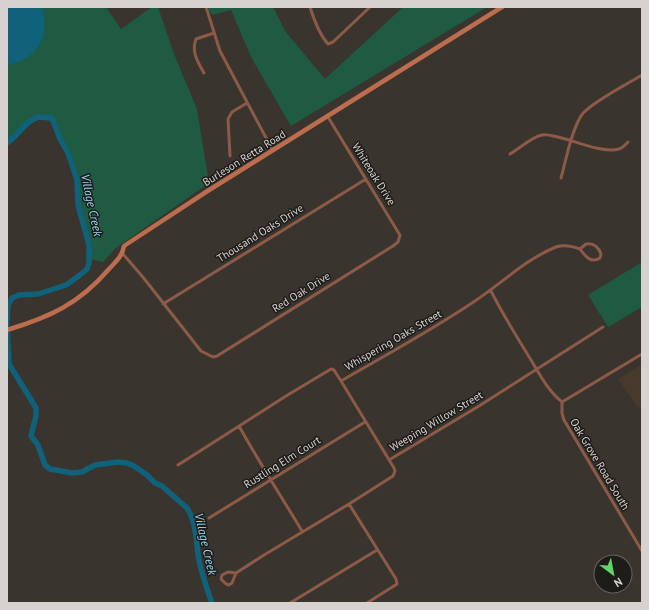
<svg xmlns="http://www.w3.org/2000/svg" width="649" height="610" viewBox="0 0 649 610" font-family="'PT Sans',sans-serif">
<style>
.industrial{fill:#473a2c}
.green{fill:#1e5b42}
.water{fill:#10617a}
.lines{fill:none;stroke-linecap:round;stroke-linejoin:round}
.river{stroke:#10617a;stroke-width:5.5}
.street{stroke:#8d5a47;stroke-width:3}
.secondary{stroke:#bc6d4e;stroke-width:4.5}
.labels{text-anchor:middle;dominant-baseline:central;stroke-width:3;stroke-linejoin:round;paint-order:stroke}
.street-label{font-size:11px;fill:#d5d2cf;stroke:#1e1c19}
.water-label{font-size:12px;font-style:italic;fill:#94daf6;stroke:#1e1c19}
</style>
<rect width="100%" height="100%" fill="#39342e"/>
<path class="industrial" d="M642,364V405L638,408L618,379Z"/>
<path class="green" d="M7,7H106L121,29L152,7H158L174,54L197,109L209,183L116,248L103,262L89,259V245L78,205L77,180L68,153L60,139L52,118C48,118 43,117 39,117C27,120 18,136 7,143Z
M207,7H273L285,31L325,79L403,7H487L291,126L252,59L231,10L212,15Z
M642,262V307L608,327L588,295Z"/>
<path class="water" d="M7,7H42C50,37 38,59 7,65Z"/>
<g class="lines">
<path class="river" d="M7,143C18,136 26,120 39,117C43,117 48,118 52,118L60,139L68,153L77,180L78,205L89,245V263L87,269L80,275L66,285L38,294L19,295L12,298L8,305L7,324
M7,328L9,364L36,408V416L31,436L38,445L45,465L50,469L72,473L82,472L95,465L118,462L127,463L134,466L147,475L155,483L162,486L187,508C197,523 196,544 199,560C202,575 207,589 212,603"/>
<path class="street" d="M206,7L220,51L273,151
M310,7C314,20 319,34 328,44L333,42L370,7
M204,73C198,62 191,52 196,39L214,33
M510,154C519,149 533,136 542,135C547,134 553,136 558,137C573,140 604,154 619,149C623,148 625,145 628,142
M230,156L228,119L232,112L247,103
M561,178C566,160 571,132 581,116C587,105 629,83 642,75
M586,244C593,243 598,246 601,254L600,258C591,264 585,256 580,249Z
M123,254L142,276L201,351L213,357L217,356L393,246L398,242L400,235L398,232L328,117
M491,291C503,315 517,337 531,360C540,375 548,391 562,402
M163,304L366,179
M642,354L562,402V413L564,420L642,551
M341,381C386,355 432,330 475,301C502,283 526,259 556,247C564,244 572,246 580,249
M239,426C259,462 281,496 302,531
M389,460L479,406L603,327
M178,465L286,396L331,369L334,370L341,381L394,468L395,471L393,476L349,504L264,555L236,573L232,583L229,585L226,584L221,579L222,575L228,572L236,573
M349,504L396,579L397,584L367,603
M209,518L365,422
M290,603L377,550"/>
<path class="secondary" d="M7,330C50,317 79,304 109,269C116,261 122,257 124,246L130,242L206,192L502,7"/>
</g>
<g class="labels">
<g class="street-label">
<text transform="translate(244 158) rotate(-32)">Burleson Retta Road</text>
<text transform="translate(374 174) rotate(58)">Whiteoak Drive</text>
<text transform="translate(260 233) rotate(-32)">Thousand Oaks Drive</text>
<text transform="translate(301 292) rotate(-32)">Red Oak Drive</text>
<text transform="translate(393 340) rotate(-30)">Whispering Oaks Street</text>
<text transform="translate(436 421) rotate(-31)">Weeping Willow Street</text>
<text transform="translate(282 462) rotate(-32)">Rustling Elm Court</text>
<text transform="translate(600 464) rotate(59)">Oak Grove Road South</text>
</g>
<g class="water-label">
<text transform="translate(92 205) rotate(78)">Village Creek</text>
<text transform="translate(206 544) rotate(77)">Village Creek</text>
</g>
</g>
<rect width="649" height="610" fill="none" stroke="#d5d2cf" stroke-width="16"/>
<g transform="translate(613 574) rotate(148)"><circle r="19" fill="#1e1c19" stroke="#676562"/>
<path d="M0-3L7 15L0 10L-7 15Z" fill="#61d46a"/>
<text y="-6" font-size="11" font-weight="bold" text-anchor="middle" fill="#d5d2cf">N</text>
</g>
</svg>
